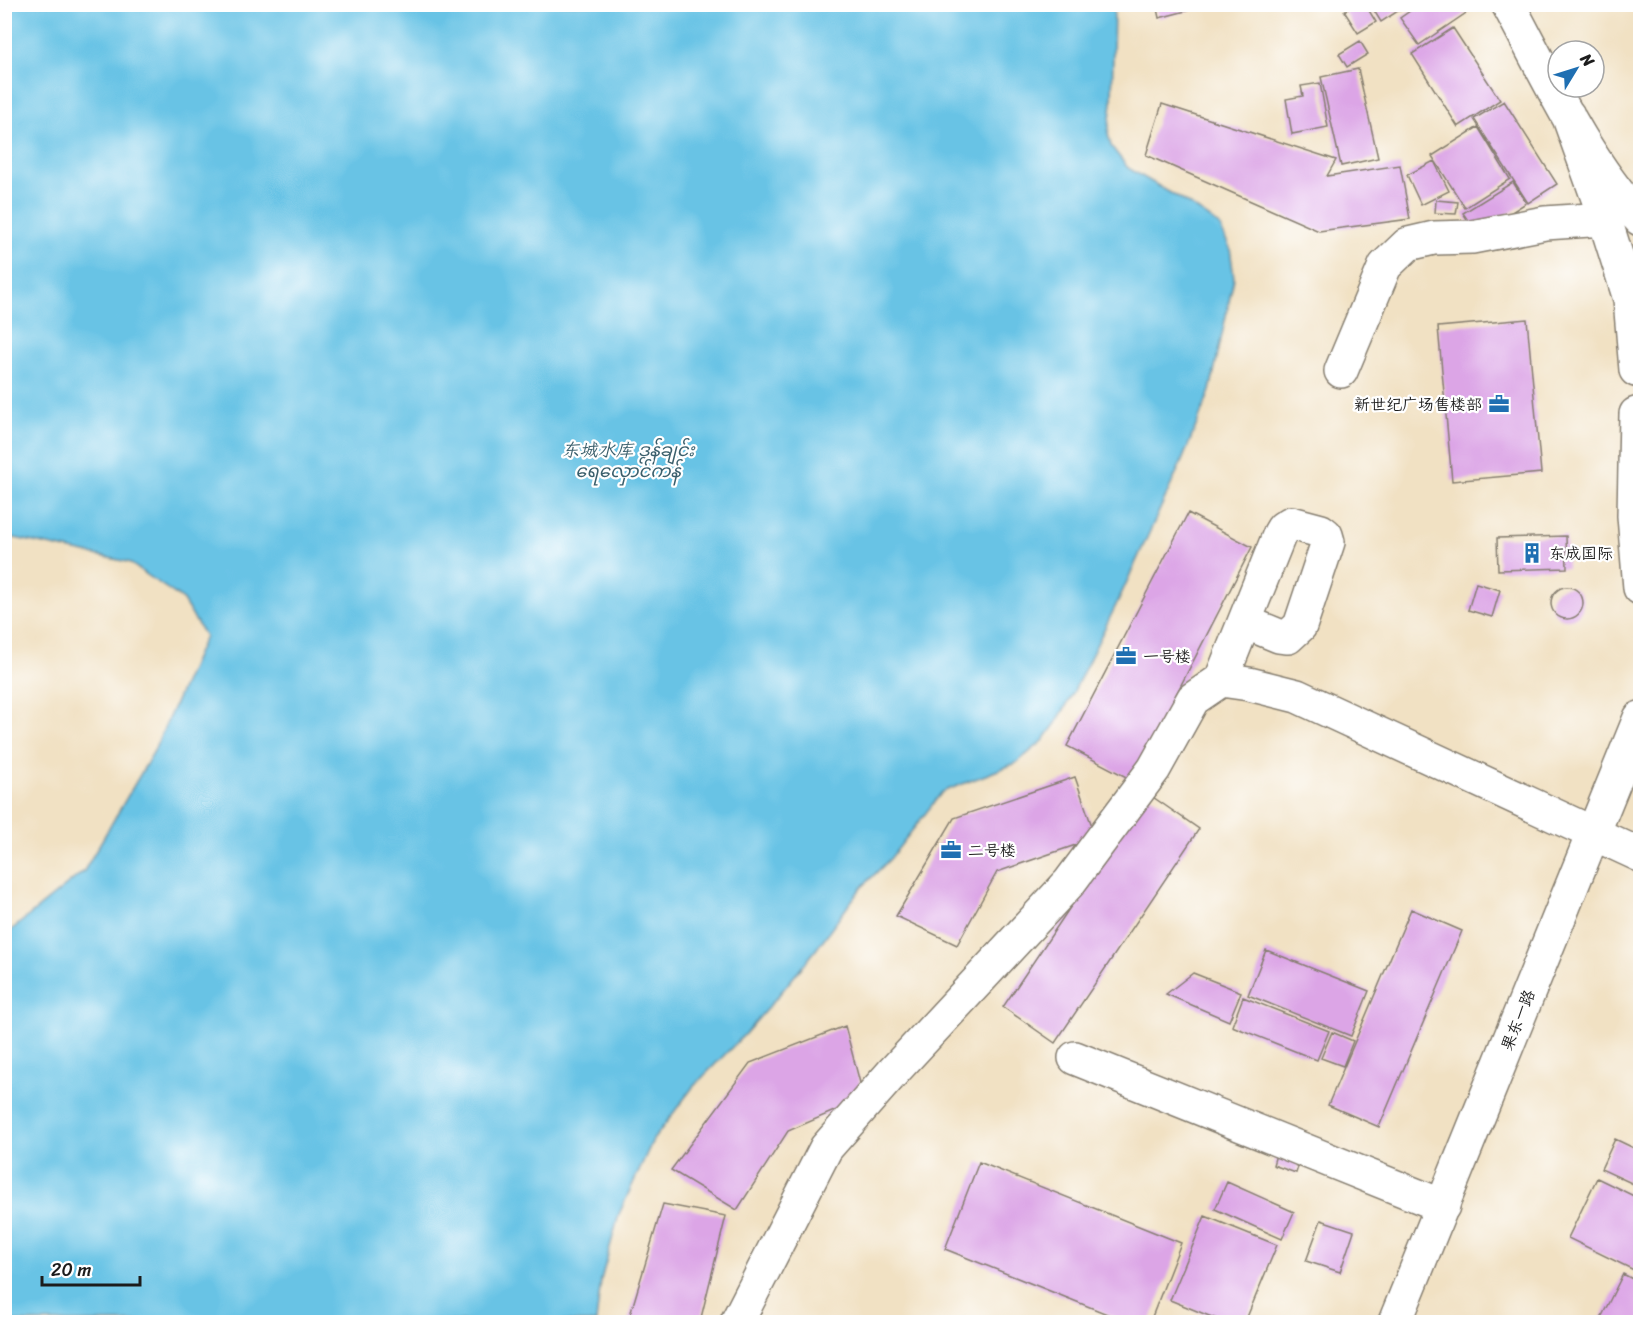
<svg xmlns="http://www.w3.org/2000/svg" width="1645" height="1327" viewBox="0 0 1645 1327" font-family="Sriracha,'LXGW WenKai TC','Noto Sans Myanmar',sans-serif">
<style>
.water{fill:#67c3e5;stroke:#427080;stroke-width:1.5}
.building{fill:#dca5e6}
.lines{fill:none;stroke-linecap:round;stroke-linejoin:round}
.minor-casing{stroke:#867e70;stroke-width:36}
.major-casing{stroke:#867e70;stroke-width:36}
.minor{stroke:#fff;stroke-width:33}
.major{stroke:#fff;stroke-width:33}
.labels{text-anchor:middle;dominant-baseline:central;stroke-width:4.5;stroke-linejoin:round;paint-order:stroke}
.poi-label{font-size:16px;fill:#1c1c1c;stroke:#fff;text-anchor:start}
.street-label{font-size:16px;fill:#1c1c1c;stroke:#fff}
.water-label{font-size:18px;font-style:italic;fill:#3a5f6c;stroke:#fff}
</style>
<rect width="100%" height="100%" fill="#fff"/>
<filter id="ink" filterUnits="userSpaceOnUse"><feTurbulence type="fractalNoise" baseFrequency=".0167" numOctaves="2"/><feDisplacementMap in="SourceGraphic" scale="12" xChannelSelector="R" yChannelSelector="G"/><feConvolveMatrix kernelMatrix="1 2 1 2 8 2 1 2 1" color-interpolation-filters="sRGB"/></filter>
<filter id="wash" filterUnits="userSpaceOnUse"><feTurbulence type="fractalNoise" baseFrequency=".008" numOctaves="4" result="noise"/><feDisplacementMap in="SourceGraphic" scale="24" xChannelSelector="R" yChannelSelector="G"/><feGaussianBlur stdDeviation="1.35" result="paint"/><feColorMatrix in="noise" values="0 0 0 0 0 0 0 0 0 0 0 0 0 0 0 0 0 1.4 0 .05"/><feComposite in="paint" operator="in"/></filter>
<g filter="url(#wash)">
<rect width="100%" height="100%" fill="#f1e1c3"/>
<path class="water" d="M5,4L1114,5L1112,103L1108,134L1111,146L1128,168L1184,201L1219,225L1230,248L1234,278L1210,391L1182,461L1119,599L1069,701L1056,723L1043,741L1016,763L942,792L890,859L861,888L815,951L778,996L745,1034L693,1087L653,1140L619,1214L601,1280L596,1322H5V935L84,871L154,751L205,636L182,599L128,562L5,536Z"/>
<g id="blocks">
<path class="building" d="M1156,4H1209V5L1159,18Z
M1355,4H1365L1376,22L1358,33L1344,11Z
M1370,4H1409L1381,22Z
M1420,4H1464L1469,11L1419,45L1400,18Z
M1453,28L1500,100L1458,127L1412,54Z
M1360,41L1368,54L1347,67L1339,54Z
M1358,69L1378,158L1341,166L1321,77Z
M1320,83L1328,127L1292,134L1286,99L1303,96L1301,86Z
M1504,101L1557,184L1528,203L1474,119Z
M1162,104L1336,160L1327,176L1400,165L1410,219L1319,231L1146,155Z
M1478,127L1510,179L1465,208L1432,156Z
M1434,161L1449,191L1421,205L1407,175Z
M1513,182L1526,203L1477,234L1463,213Z
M1436,200L1458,202L1456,214L1435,213Z
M1527,319L1541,473L1452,481L1438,327Z
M1188,513L1252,547L1132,780L1067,746Z
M1566,536L1567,568L1498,570L1497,538Z
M1476,583L1500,590L1492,617L1468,610Z
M1551 603a16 16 0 1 1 32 0a16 16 0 1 1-32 0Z
M1075,777L1096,838L997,872L957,945L896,916L954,818Z
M1147,793L1199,829L1055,1043L1003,1007Z
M1411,909L1462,931L1379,1127L1328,1105Z
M1266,950L1369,991L1351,1036L1248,995Z
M1193,973L1241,992L1229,1021L1166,994Z
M1243,997L1329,1031L1317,1060L1232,1026Z
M845,1026L864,1098L788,1131L737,1210L671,1170L750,1063Z
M1332,1032L1353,1041L1343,1066L1321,1058Z
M1615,1139L1640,1151V1187L1601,1169Z
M1279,1144L1303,1152L1296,1173L1273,1165Z
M979,1162L1181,1243L1150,1322H1127L945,1249Z
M1597,1178L1640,1199V1273L1568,1238Z
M1227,1182L1294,1212L1282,1239L1215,1209Z
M663,1204L726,1216L700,1322H628Z
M1205,1216L1277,1245L1245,1322H1224L1170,1300Z
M1321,1220L1354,1231L1340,1272L1306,1261Z
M1623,1274L1640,1283V1322H1605L1600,1320Z"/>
</g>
</g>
<g filter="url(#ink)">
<use href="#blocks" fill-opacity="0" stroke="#867e70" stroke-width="1.5"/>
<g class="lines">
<g class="minor-casing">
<path id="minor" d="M1341,371L1385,266L1408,244L1434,238L1472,237L1545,223L1605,219
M1221,680L1280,533L1283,528L1291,523L1321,531L1326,535L1328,542L1300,626L1288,637L1279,636L1245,622
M1075,1058L1443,1206
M737,1322L826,1148L894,1071L1069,883L1154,769L1193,699L1221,680L1249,684L1297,696L1640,855"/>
</g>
<g class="major-casing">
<path id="major" d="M1508,4C1547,76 1585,160 1640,219
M1568,115L1600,204L1630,299L1636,370
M1636,414L1634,516L1640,588
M1395,1322L1640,718"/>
</g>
<use href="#minor" class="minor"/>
<use href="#major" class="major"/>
</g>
</g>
<defs>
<g id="office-bare" transform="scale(1.62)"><path d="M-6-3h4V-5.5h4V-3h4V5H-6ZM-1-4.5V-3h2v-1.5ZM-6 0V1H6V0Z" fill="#1f6fb2" stroke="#fff" stroke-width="2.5" paint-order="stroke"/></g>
<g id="building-bare" transform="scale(1.62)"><path d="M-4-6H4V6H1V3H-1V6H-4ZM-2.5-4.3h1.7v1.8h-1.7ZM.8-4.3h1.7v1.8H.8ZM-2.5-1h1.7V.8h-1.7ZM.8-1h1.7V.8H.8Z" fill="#1f6fb2" stroke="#fff" stroke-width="2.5" paint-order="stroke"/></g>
</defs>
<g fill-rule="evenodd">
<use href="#office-bare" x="1499" y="404"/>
<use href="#building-bare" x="1532" y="553"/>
<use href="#office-bare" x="1126" y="656"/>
<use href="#office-bare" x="951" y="850"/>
</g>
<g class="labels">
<g class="poi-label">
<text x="1482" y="404" text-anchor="end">新世纪广场售楼部</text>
<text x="1549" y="553">东成国际</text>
<text x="1143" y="656">一号楼</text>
<text x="968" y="850">二号楼</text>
</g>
<g class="street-label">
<text transform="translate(1518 1020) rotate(-68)">果东一路</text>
</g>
<g class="water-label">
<text x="628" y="450">东城水库 ဒွန်ချင်း<tspan x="628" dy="21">ရေလှောင်ကန်</tspan></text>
</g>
</g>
<rect width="1645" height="1327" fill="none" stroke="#fff" stroke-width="24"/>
<g transform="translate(1576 69) rotate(52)"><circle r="28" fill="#ffffff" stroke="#a4a4a4" stroke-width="1.5"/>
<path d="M0-4.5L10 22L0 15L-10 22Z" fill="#1f6fb2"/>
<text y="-9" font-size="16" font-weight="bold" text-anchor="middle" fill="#1c1c1c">N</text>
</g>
<path d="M42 1276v9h98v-9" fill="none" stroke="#1c1c1c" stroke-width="3"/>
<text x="51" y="1276" font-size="18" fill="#1c1c1c" stroke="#ffffff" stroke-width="4.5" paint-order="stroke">20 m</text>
</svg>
